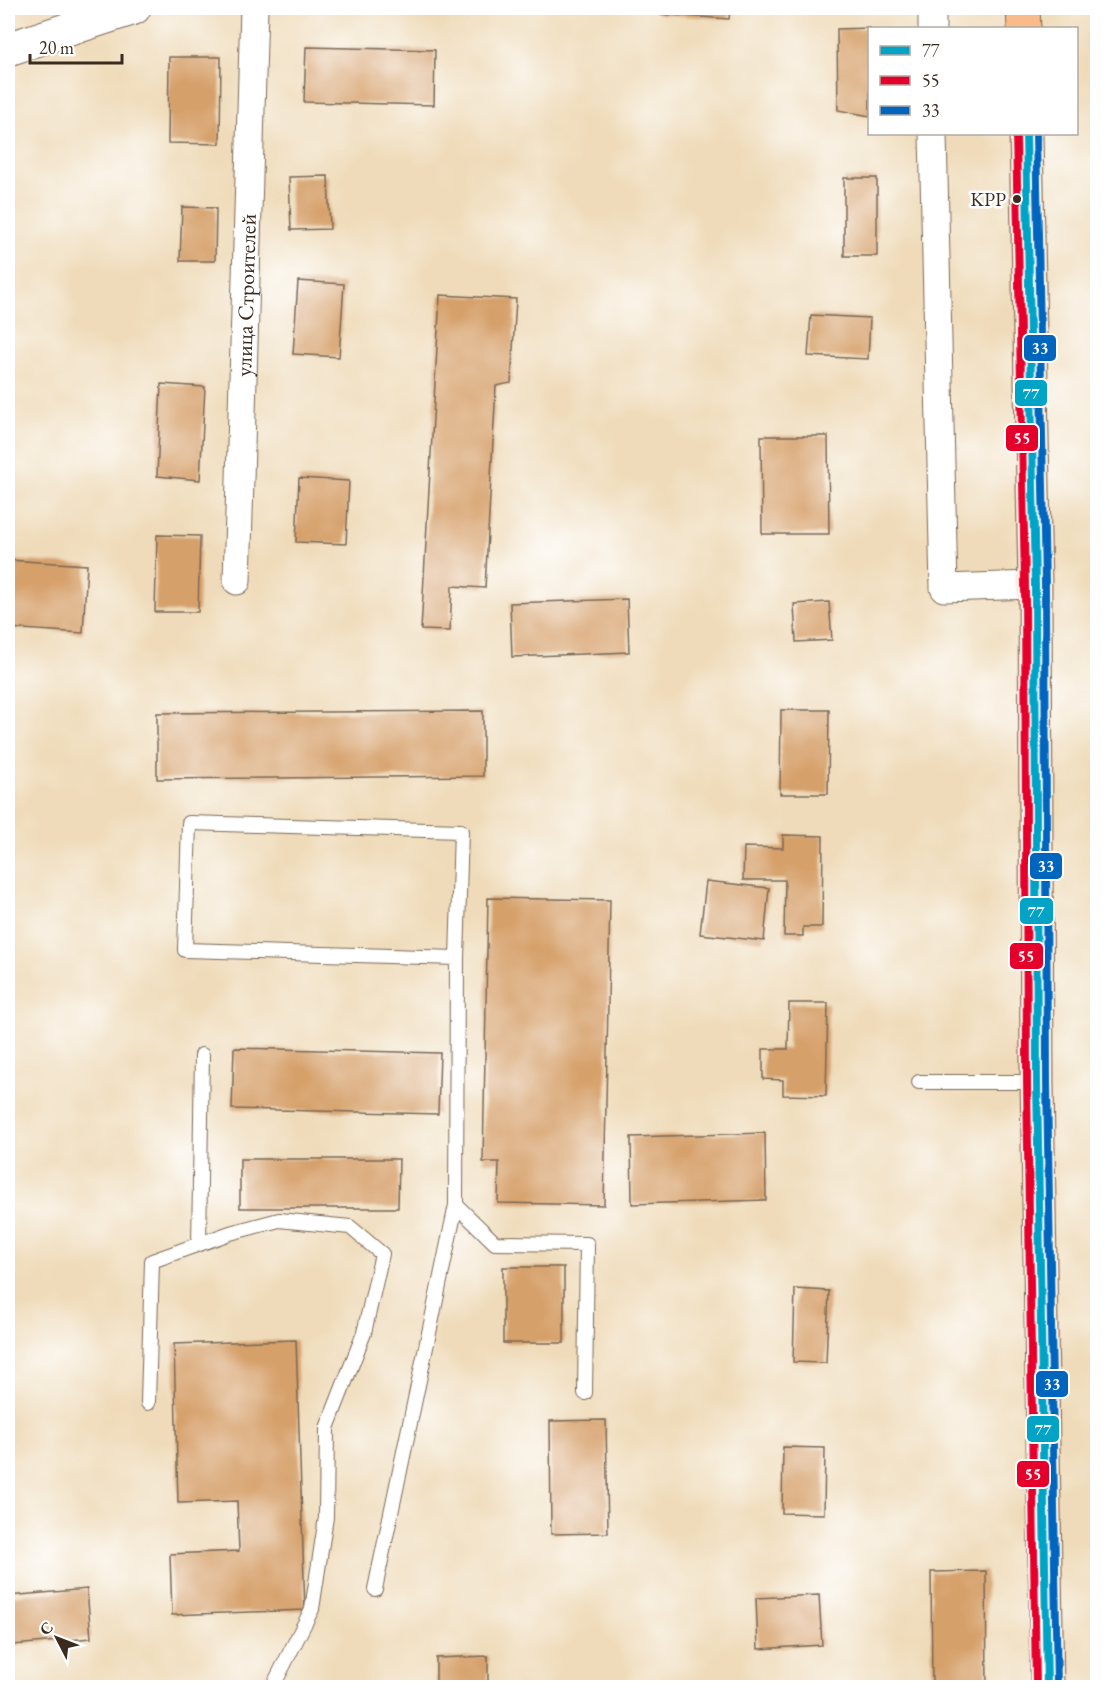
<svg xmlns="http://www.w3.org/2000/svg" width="1105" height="1695" viewBox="0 0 1105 1695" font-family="'EB Garamond',serif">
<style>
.building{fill:#d6a06b}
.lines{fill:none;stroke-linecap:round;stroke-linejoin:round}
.service-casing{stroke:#7a6855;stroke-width:16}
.minor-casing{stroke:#7a6855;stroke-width:29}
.tertiary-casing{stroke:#7a6855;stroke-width:35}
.primary-casing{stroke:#7a6855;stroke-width:35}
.service{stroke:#fff;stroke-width:14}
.minor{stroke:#fff;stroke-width:27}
.tertiary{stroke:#fff;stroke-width:33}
.primary{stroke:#fabb8b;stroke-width:33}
.bus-1-casing{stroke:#fff;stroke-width:12}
.bus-2-casing{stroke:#fff;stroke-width:12}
.bus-3-casing{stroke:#fff;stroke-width:12}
.bus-1{stroke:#03a3c5;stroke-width:8}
.bus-2{stroke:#e4002b;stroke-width:8}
.bus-3{stroke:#0065bd;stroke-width:8}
.bus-dot{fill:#3b2a1e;stroke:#fff;stroke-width:2}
.labels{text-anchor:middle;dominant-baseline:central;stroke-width:5;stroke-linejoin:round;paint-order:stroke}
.bus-label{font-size:20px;fill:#3b2a1e;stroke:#fff;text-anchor:end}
.street-label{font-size:22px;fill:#3b2a1e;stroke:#fff}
.line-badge{stroke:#fff;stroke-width:2}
.badge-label{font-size:16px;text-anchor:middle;font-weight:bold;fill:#fff}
</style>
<rect width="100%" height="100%" fill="#fff"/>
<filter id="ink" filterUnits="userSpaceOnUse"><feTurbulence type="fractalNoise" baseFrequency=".0167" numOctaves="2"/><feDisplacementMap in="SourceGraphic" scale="12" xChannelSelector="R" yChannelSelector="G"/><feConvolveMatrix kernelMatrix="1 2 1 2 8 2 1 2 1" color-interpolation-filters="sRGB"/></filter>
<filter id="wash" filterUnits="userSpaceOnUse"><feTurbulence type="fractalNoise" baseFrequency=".008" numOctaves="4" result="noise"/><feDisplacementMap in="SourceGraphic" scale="24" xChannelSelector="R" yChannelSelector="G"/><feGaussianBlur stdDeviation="1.35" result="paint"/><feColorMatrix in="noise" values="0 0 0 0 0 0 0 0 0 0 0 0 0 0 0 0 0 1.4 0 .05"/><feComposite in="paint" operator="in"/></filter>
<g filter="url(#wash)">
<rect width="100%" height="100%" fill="#efdbba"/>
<g id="blocks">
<path class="building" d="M658,8H730L729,19L657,14Z
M870,28V116L838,110L837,29Z
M306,47L435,50L434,105L304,102Z
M169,57H221L220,144L168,143Z
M328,176L330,229L291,230L289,177Z
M844,178H877V256H844Z
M182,207L216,208L215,261H180Z
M298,281L344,284L339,357L293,354Z
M440,295L516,299L511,383L496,386L485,588L452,586L450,631L421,630Z
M811,315L870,318L868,359L808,356Z
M161,384L205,387L200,480L157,476Z
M761,436H828L829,534H762Z
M299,478L349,481L346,544L296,542Z
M157,535L200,536L198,612H155Z
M8,560L87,565L83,633L8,628Z
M627,599L629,652L512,657L510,603Z
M829,602L832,640L796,642L794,604Z
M781,710H829L828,794H780Z
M483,711V776L157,779V713Z
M783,835L823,836L822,927H803V936H784L785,880H743L744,847L783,848Z
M706,881L769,888L764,941L700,934Z
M488,898L610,900L604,1205L498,1203L499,1162H483Z
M789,1003H828L826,1096L783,1095V1080L763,1079V1049H788Z
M234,1048L440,1053L438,1114L232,1109Z
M765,1133L766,1200L632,1204L631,1137Z
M240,1159H399L398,1208H240Z
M503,1267H564V1343H503Z
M795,1289L829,1291L826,1363L793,1362Z
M296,1340L305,1610L172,1615L170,1554L239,1551L237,1501L178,1503L174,1344Z
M606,1420L608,1533L551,1534L550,1421Z
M783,1447L825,1448L824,1514L782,1513Z
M986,1571L987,1688H932L931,1572Z
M87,1589L91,1638L13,1645L9,1596Z
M819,1595L822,1645L758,1649L756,1598Z
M488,1656V1688H436V1658Z"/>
</g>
</g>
<g filter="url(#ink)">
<use href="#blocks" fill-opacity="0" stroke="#7a6855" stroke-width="1.5"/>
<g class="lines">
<g class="service-casing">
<path id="service" d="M919,1082H1037
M456,1205L495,1243L587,1244L585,1393
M199,1244L202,1055
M148,1403L152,1261L230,1233L279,1220L350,1227L382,1254L364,1333L327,1428L326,1517L312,1609L272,1688
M375,1589L456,1205L457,958L461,831L189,823L185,950L457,958"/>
</g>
<g class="minor-casing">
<g id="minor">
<path d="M932,8V28"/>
<path d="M933,134L944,588L1035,585"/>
<path id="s1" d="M237,581L254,8"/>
</g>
</g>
<g class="tertiary-casing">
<path id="tertiary" d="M8,49L134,8"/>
</g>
<g class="primary-casing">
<path id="primary" d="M1023,8L1024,28
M1026,134L1035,585L1037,1082L1047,1688"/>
</g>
<use href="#service" class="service"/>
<use href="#minor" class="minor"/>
<use href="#tertiary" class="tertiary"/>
<use href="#primary" class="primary"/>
<g class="bus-1-casing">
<path id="bus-1" d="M1026,134L1035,585L1037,1082L1047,1688"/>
</g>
<g class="bus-2-casing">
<path id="bus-2" d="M1016,134L1025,585L1027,1082L1036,1688"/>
</g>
<g class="bus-3-casing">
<path id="bus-3" d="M1036,134L1045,585L1047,1082L1057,1688"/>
</g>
<use href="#bus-1" class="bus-1"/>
<use href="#bus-2" class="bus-2"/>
<use href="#bus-3" class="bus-3"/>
</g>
</g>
<circle class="bus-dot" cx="1017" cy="199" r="5"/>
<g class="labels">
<g class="bus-label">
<text x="1006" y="199">KPP</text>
</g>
<g class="street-label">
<text stroke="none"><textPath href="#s1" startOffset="286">улица Строителей</textPath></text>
</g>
</g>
<g class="line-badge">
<rect x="1023" y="334" width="34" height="28" rx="6" fill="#0065bd"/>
<rect x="1014" y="379" width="34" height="28" rx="6" fill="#03a3c5"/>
<rect x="1005" y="424" width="34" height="28" rx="6" fill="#e4002b"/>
<rect x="1029" y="852" width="34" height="28" rx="6" fill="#0065bd"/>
<rect x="1019" y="897" width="35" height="28" rx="6" fill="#03a3c5"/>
<rect x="1009" y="942" width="35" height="28" rx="6" fill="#e4002b"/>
<rect x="1035" y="1370" width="34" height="28" rx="6" fill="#0065bd"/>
<rect x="1026" y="1415" width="34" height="28" rx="6" fill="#03a3c5"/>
<rect x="1016" y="1460" width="34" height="28" rx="6" fill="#e4002b"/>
</g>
<g class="badge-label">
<text x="1040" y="354">33</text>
<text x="1031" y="399">77</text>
<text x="1022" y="444">55</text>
<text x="1046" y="872">33</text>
<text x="1036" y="917">77</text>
<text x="1026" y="962">55</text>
<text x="1052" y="1390">33</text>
<text x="1043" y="1435">77</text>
<text x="1033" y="1480">55</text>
</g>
<rect width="1105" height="1695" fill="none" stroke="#fff" stroke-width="30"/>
<rect x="868" y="27" width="210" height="108" fill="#ffffff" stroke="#b1aaa5" stroke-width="1.5"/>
<rect x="880" y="46" width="30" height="9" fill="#03a3c5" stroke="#b1aaa5" stroke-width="1.5"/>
<text x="922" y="57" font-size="18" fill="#3b2a1e">77</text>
<rect x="880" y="76" width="30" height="9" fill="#e4002b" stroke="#b1aaa5" stroke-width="1.5"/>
<text x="922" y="87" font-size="18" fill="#3b2a1e">55</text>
<rect x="880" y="106" width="30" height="9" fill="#0065bd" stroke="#b1aaa5" stroke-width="1.5"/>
<text x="922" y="117" font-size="18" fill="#3b2a1e">33</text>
<g transform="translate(57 1638) rotate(312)" stroke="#ffffff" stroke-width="4.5" paint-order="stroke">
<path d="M0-4.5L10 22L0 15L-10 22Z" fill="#3b2a1e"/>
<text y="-9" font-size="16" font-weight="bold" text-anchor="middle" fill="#3b2a1e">С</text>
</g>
<path d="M30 54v9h92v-9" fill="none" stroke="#3b2a1e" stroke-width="3"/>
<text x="39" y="54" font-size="18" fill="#3b2a1e" stroke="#ffffff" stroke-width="4.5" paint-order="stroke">20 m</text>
</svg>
